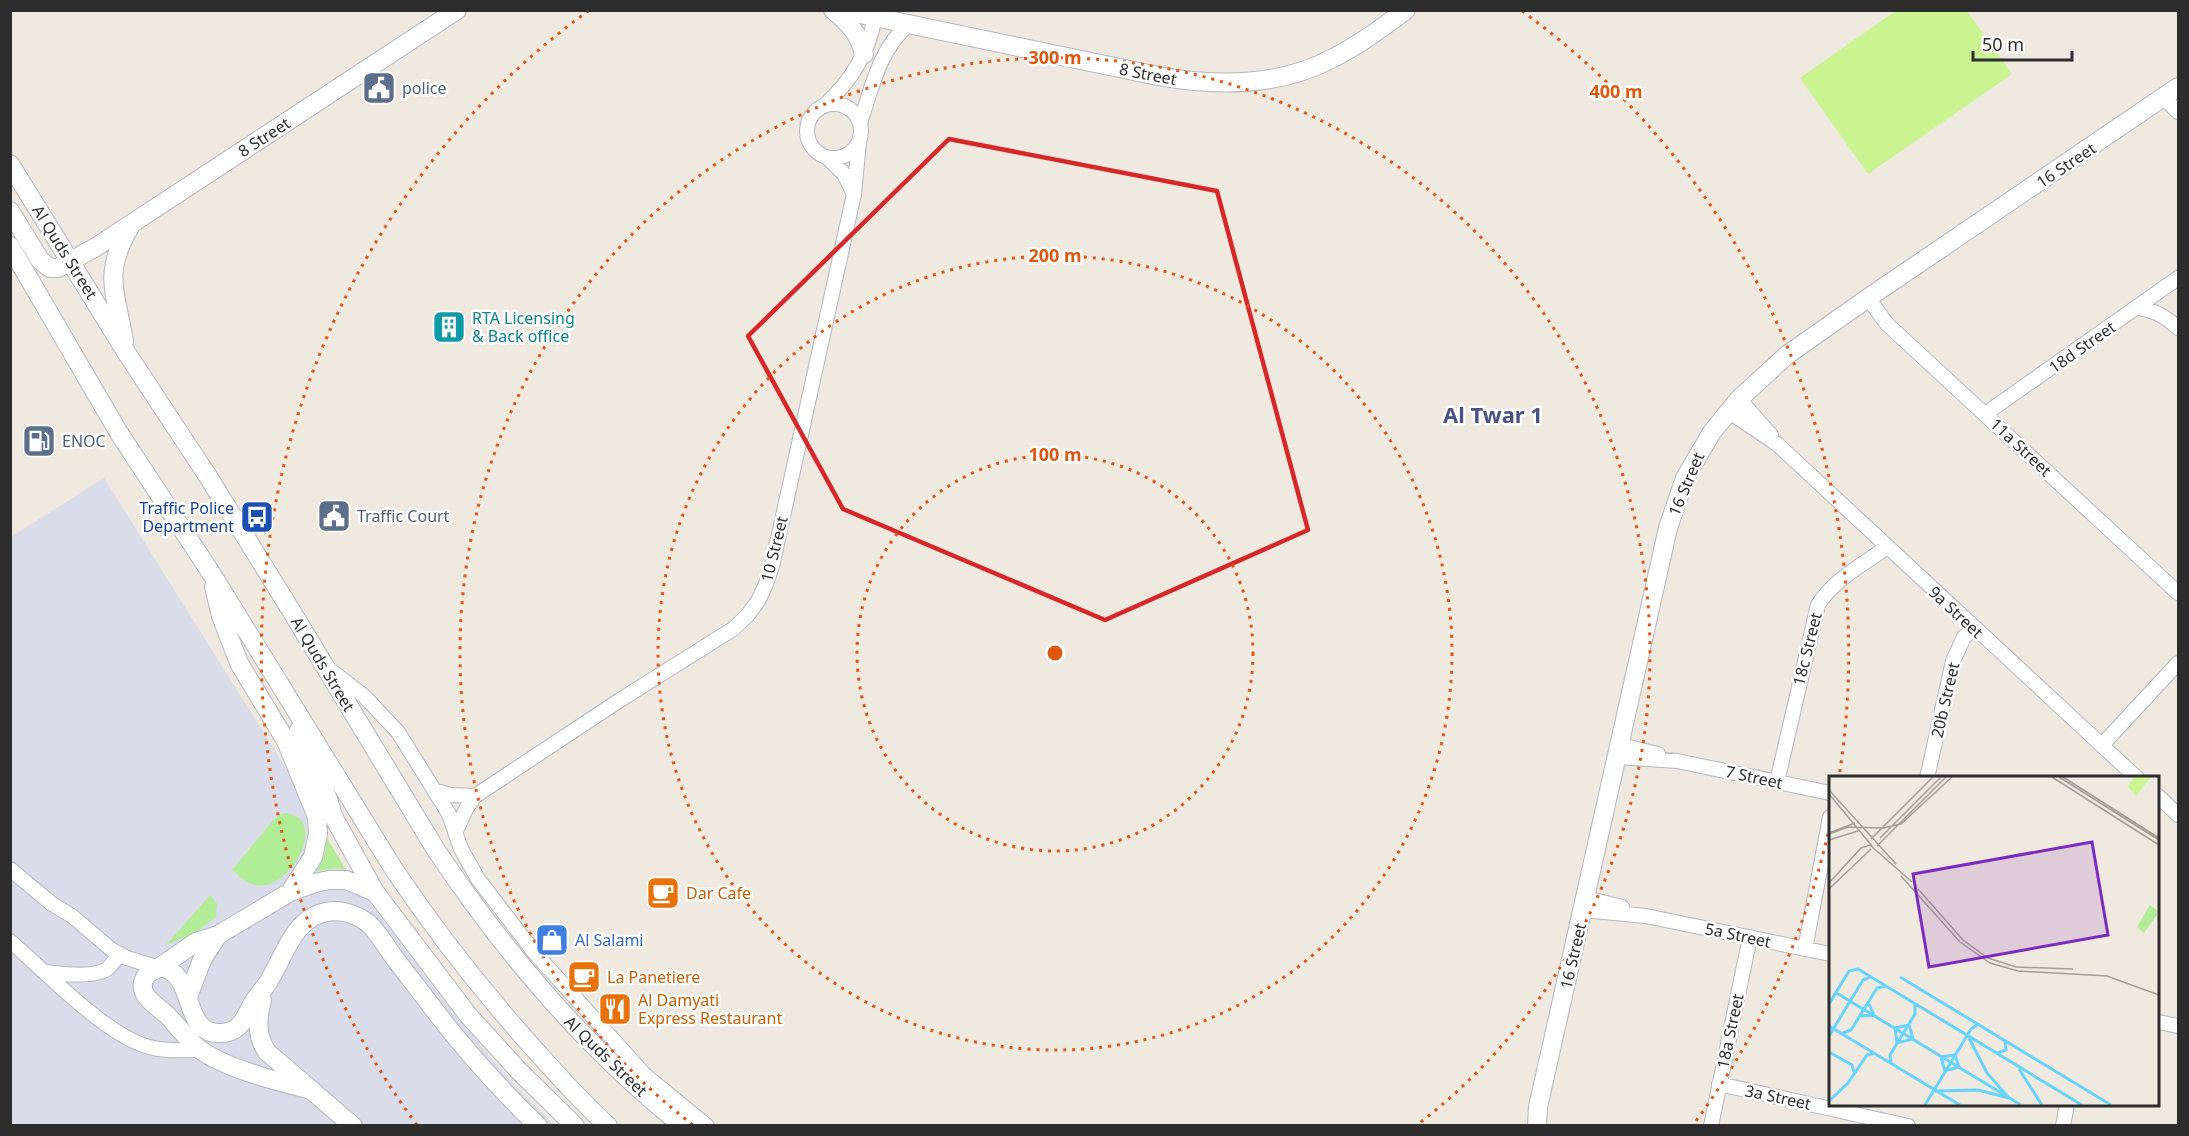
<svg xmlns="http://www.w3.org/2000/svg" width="2189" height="1136" viewBox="0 0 2189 1136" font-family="'Noto Sans',sans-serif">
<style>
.airport{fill:#dadce9}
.green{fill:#b3ec96}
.pitch{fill:#c9f491}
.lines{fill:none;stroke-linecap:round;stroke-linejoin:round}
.street-casing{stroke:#b3b5c2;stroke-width:16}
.secondary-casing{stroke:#b3b5c2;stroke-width:20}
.street{stroke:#fff;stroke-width:14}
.secondary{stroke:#fff;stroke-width:18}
.marked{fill:none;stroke:#d62828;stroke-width:4.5;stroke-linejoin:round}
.ring{fill:none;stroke:#df570e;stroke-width:3;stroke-dasharray:3 6}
.labels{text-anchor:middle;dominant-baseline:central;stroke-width:5;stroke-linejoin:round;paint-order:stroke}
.street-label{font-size:16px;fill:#2d2d2d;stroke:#fff}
.service-label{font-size:16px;fill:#4e5e75;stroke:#fff;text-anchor:start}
.culture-label{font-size:16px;fill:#0d838f;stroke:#fff;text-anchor:start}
.transit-label{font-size:16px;fill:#164399;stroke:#fff;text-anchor:end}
.food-label{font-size:16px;fill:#c56008;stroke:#fff;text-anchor:start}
.shop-label{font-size:16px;fill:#366cbe;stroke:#fff;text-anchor:start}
.district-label{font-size:22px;font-weight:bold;fill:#485284;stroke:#fff}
.inset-river{fill:none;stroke:#68d3fc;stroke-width:3}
.inset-road{fill:none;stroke:#a29e98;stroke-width:1.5}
.view{fill:#7b2cbf;fill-opacity:0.15;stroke:#7b2cbf;stroke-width:3}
.inset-edge{fill:none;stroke:#2d2d2d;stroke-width:3}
.centre{fill:#df570e;stroke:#fff;stroke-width:3}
.ring-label{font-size:18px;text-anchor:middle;font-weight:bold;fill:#df570e;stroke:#fff;stroke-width:5;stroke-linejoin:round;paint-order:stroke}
</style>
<rect width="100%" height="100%" fill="#f0e9df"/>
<path class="airport" d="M104,478L284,765L346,870L443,1000L507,1077L554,1125L11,1126V537Z"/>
<path class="green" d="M284,813C331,816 291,893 255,885C246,883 239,876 232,870L277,816Z
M327,838L346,870L336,868L316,871L325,853Z
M210,895L217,904L216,917L195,933L166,945Z"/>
<path class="pitch" d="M1897,10L1967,11L2012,74L1868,174L1800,78Z"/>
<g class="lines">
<g class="street-casing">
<path id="street" d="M2164,98L2178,112
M807 131a27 27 0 1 1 54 0a27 27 0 1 1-54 0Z
M825,105C852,80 868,53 875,17
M860,123C872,88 879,49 909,24
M828,158L844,174L854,194
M1868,298L1887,324L2178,593
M2137,308C2155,310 2166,317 2178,328
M1739,399L1771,435
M1728,411L1777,444L2137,778
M1985,414L2178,278
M328,668L364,696L398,732L449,814L461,849L478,879L534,952L645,1075L707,1126
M1620,745L1658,754
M2102,745L2178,663
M1618,757L1677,761L1830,793
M1927,778L1953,661L1964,637L1974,629
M1777,782L1818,605C1833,580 1864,564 1887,547
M434,790L450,795L475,796
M2158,796L2178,815
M456,831L466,809L475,796L620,700L733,629L747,616L758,601L766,584L772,566L854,194L859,142
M10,869L52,904L72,916L112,950L127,958L159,968
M1586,898L1622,907
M1583,910L1646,916L1830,954
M10,941C46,972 105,1035 149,1047C166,1052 183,1050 200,1050
M1805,949L1830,817
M46,972C61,974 94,978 107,969C112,965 116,958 120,954
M2158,1022L2178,1026
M1719,1084L1908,1126
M1711,1126L1750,937
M2063,1126L2067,1104"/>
</g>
<g class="secondary-casing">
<path id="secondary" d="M833,10C849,23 859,34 864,54
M841,10L1158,76C1218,87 1279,87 1333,58C1359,45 1383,27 1406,10
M10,164L126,352L209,478L292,612L436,850C505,953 585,1048 683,1126
M10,211L40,260L50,268H58L96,247L457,10
M10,246L119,433L213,576L393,868C434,929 479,987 528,1042C554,1071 579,1100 608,1126
M124,341C116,292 102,274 130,227
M214,587L221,616L239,663L286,741L317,817L318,834L313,857L290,892
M299,730L312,763L328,799L333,816L375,892L468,1015L519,1071L575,1126
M160,967L196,942L218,935L290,892L315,883L329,880H346L375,892
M188,997L202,960L218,935
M262,1000C257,1019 256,1035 267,1052L353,1126
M312,1090C279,1082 223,1068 198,1048C186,1038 177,1025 166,1014C153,1003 134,993 147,974L160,967C197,973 181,1032 218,1033C240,1034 244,1019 253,1003C257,996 262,991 267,984C285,957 293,913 334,911C346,911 359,916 368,923C378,932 385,945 393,956C405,972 417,987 429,1003C462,1047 499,1088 538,1126
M1537,1126L1538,1107L1668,528L1685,478L1712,432L1739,399L1787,355L1868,298L2178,87"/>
</g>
<use href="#street" class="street"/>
<use href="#secondary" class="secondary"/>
</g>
<path class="marked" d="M949,139L1217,191L1308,530L1105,620L843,509L748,336Z"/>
<g class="ring">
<circle cx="1055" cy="653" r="198"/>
<circle cx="1055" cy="653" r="397"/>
<path d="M693 1125A595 595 0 1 1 1417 1125"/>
<path d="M1830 825A794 794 0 0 1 1693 1125M417 1125A794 794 0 0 1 588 11M1522 11A794 794 0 0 1 1839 777"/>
</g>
<defs>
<g id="civic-square" transform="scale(1.725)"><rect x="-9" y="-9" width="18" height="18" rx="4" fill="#5c6f8a" stroke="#fff"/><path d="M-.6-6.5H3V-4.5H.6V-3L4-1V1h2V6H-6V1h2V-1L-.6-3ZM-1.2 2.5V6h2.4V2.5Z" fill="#fff"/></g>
<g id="building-square" transform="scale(1.725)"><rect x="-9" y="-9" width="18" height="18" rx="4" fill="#0f9aa8" stroke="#fff"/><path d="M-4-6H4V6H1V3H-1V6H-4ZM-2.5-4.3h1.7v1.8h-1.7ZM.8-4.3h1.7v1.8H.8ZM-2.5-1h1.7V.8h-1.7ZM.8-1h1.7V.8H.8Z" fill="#fff"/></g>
<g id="fuel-square" transform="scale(1.725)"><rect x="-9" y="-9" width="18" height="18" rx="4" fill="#5c6f8a" stroke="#fff"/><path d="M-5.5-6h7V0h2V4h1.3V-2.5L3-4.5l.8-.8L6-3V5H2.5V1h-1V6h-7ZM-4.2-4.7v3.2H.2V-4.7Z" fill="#fff"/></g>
<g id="bus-square" transform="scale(1.725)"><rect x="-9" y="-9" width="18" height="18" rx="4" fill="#1a4fb4" stroke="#fff"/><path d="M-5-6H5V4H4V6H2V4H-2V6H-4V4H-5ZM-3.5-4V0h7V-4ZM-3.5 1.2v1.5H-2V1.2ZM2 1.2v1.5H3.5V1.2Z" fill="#fff"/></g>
<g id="cafe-square" transform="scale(1.725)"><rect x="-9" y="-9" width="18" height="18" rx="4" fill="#e8710a" stroke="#fff"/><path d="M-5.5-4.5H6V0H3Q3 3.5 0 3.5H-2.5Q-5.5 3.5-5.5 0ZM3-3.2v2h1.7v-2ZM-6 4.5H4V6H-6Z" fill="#fff"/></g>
<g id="shop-square" transform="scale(1.725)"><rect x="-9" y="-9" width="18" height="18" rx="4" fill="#3f7fe0" stroke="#fff"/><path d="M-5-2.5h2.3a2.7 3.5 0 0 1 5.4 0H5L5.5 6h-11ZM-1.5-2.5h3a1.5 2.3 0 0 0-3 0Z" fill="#fff"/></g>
<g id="restaurant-square" transform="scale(1.725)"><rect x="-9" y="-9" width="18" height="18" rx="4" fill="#e8710a" stroke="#fff"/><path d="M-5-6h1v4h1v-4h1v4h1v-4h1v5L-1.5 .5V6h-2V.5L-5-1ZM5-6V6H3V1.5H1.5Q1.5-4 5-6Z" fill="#fff"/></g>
</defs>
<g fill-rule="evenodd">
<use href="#civic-square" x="379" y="88"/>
<use href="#building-square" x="449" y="327"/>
<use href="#fuel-square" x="39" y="441"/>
<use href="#civic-square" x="334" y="516"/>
<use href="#bus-square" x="257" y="517"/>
<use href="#cafe-square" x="663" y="893"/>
<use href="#shop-square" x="552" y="940"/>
<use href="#cafe-square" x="584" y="977"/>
<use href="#restaurant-square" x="615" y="1009"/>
</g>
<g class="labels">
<g class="street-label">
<text transform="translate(1148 74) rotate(11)">8 Street</text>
<text transform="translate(264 137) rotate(-33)">8 Street</text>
<text transform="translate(2066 165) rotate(-34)">16 Street</text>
<text transform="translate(65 252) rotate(58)">Al Quds Street</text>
<text transform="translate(2082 347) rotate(-35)">18d Street</text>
<text transform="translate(2021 447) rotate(43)">11a Street</text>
<text transform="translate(1686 484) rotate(-67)">16 Street</text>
<text transform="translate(774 549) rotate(-76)">10 Street</text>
<text transform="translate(1956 612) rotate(43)">9a Street</text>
<text transform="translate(1807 649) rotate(-76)">18c Street</text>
<text transform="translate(323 664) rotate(59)">Al Quds Street</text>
<text transform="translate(1945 700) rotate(-77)">20b Street</text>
<text transform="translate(1754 777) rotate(12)">7 Street</text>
<text transform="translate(1738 935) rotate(12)">5a Street</text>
<text transform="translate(1573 956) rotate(-77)">16 Street</text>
<text transform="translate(1730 1031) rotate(-78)">18a Street</text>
<text transform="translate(606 1056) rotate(44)">Al Quds Street</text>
<text transform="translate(1778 1097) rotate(12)">3a Street</text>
</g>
<g class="service-label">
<text x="402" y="88">police</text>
<text x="62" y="441">ENOC</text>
<text x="357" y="516">Traffic Court</text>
</g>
<g class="culture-label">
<text x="472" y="318">RTA Licensing<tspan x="472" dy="18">&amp; Back office</tspan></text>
</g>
<g class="transit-label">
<text x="234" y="508">Traffic Police<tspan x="234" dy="18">Department</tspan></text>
</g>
<g class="food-label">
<text x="686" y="893">Dar Cafe</text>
<text x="607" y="977">La Panetiere</text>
<text x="638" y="1000">Al Damyati<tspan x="638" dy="18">Express Restaurant</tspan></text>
</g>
<g class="shop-label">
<text x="575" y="940">Al Salami</text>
</g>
<g class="district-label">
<text x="1493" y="414">Al Twar 1</text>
</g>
</g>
<g transform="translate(1829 776)">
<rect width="330" height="330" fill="#f0e9df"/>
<path d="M321,129L330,136L315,157L308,151Z" fill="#b3ec96"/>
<path d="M305,1H322L307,20L299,10Z" fill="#c9f491"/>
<path class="inset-river" d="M71,201L282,329M6,216L192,329M0,228L20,195L29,193L253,329M32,240L45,239L40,228M80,249L84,263L68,267L66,252ZM0,250L131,329M14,257L22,254L48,212L57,210M0,260L34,204L41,201M140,262L158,297L179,321M0,276L23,289L25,296M168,277L177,274L176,265M126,279L130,291L116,295L112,281ZM62,286L61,279L86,238V228M190,293L213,329M105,315L149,314L180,322M0,325L19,307L38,279L45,277M96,329L142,253L148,249"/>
<path class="inset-road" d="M223,1L330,69M230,1L330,64M234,1L330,62M0,14L67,88M0,18L43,70M0,57L26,47M0,58L19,51L54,52L72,48L123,1M51,62L112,1M42,63L104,1M0,64L29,55M48,70L117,1M72,100L131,166L161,187L189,195L278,200L330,219M0,107L32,72L41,69L83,106M0,113L42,73M89,113L134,164L159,182L187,191L244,193"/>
<path class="view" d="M263,66L279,159L100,191L84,98Z"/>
<rect width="330" height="330" class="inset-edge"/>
</g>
<circle cx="1055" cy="653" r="9" class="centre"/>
<g class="ring-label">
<text x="1055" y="64">300 m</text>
<text x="1616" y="98">400 m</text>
<text x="1055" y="262">200 m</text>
<text x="1055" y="461">100 m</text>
</g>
<rect width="2189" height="1136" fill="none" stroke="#2d2d2d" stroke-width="24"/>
<path d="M1973 51v9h99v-9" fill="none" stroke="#2d2d2d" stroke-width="3"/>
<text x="1982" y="51" font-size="18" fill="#2d2d2d" stroke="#ffffff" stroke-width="4.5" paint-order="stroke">50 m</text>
</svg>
